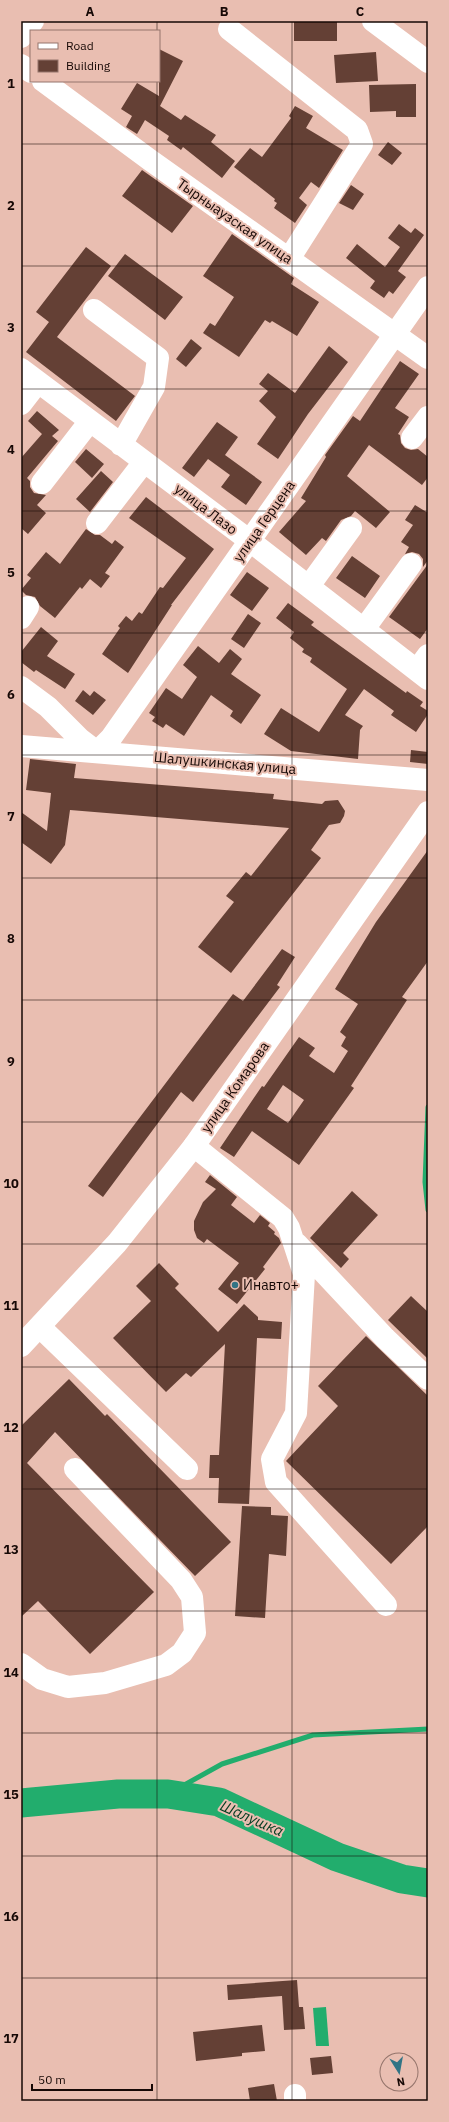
<svg xmlns="http://www.w3.org/2000/svg" width="449" height="2122" viewBox="0 0 449 2122" font-family="'IBM Plex Sans',sans-serif">
<style>
.water{fill:#22ad6d}
.lines{fill:none;stroke-linecap:round;stroke-linejoin:round}
.stream{stroke:#22ad6d;stroke-width:5}
.river{stroke:#22ad6d;stroke-width:29}
.building{fill:#644035;fill-rule:evenodd}
.minor{stroke:#fff;stroke-width:22}
.major{stroke:#fff;stroke-width:22}
.grid{fill:none;stroke:#160805;stroke-width:1;stroke-opacity:0.55}
.poi-dot{fill:#317485;stroke:#e9beb1;stroke-width:1.5}
.labels{text-anchor:middle;dominant-baseline:central;stroke-width:4;stroke-linejoin:round;paint-order:stroke}
.street-label{font-size:14px;fill:#160805;stroke:#e9beb1}
.poi-label{font-size:14px;fill:#160805;stroke:#e9beb1;text-anchor:start}
.water-label{font-size:15px;font-style:italic;fill:#023a20;stroke:#e9beb1}
.neatline{fill:none;stroke:#160805;stroke-width:1.5}
.grid-label{font-size:13px;text-anchor:middle;font-weight:bold;fill:#160805}
</style>
<rect width="100%" height="100%" fill="#e9beb1"/>
<path class="water" d="M326,2007L329,2046H316L313,2008Z"/>
<g class="lines">
<path class="stream" d="M428,1107L425,1182L428,1210
M168,1794L222,1764L313,1735L428,1729"/>
<path class="river" d="M21,1803L118,1794H168L219,1802L337,1857L402,1879L428,1883"/>
</g>
<path class="building" d="M337,21V41H294V22Z
M159,49L183,61L160,106L181,120L185,115L216,135L211,142L235,161L222,178L183,147L181,150L167,140L169,136L145,120L137,134L126,127L132,116L121,109L137,83L159,96Z
M376,52L378,81L336,83L334,55Z
M416,84V117H396V111L370,112L369,85Z
M295,106L313,116L306,128L343,150L319,188L311,182L299,198L307,205L295,223L274,208L277,203L274,201L275,199L234,167L250,148L262,157L291,118L289,116Z
M388,142L402,153L392,165L378,155Z
M142,170L193,206L172,233L122,196Z
M351,185L364,194L353,210L339,203Z
M399,224L411,233L415,228L424,235L398,271L406,277L393,294L389,291L384,298L370,288L375,281L346,258L357,244L385,267L400,247L388,238Z
M232,234L294,278L291,284L319,302L297,336L272,321L270,323L265,320L239,357L203,333L210,323L215,326L234,297L203,276Z
M86,247L111,266L57,337L135,396L116,421L26,352L49,322L36,312Z
M125,254L183,297L165,320L108,276Z
M191,339L202,348L186,367L176,359Z
M329,346L348,362L308,414L278,459L257,444L276,417L259,401L268,391L259,384L268,373L295,393Z
M400,361L419,374L395,408L409,417L398,434L400,435L401,443L405,448L411,450L418,449L428,457V477L422,485L369,445L347,476L390,512L376,528L355,511L351,516L341,520L326,541L322,538L306,555L279,532L306,501L301,498L326,457L325,455L353,416L360,421Z
M37,411L59,430L52,436L58,441L27,478L30,481V487L34,493L46,495L37,505L46,513L28,534L21,528V458L42,434L28,421Z
M217,422L238,437L225,455L262,482L246,505L221,487L230,475L208,459L194,477L182,468Z
M86,449L104,464L92,478L75,462Z
M101,471L113,482L90,512L76,499Z
M146,497L214,549L171,605H172L128,673L102,654L120,628L118,626L126,616L132,621L139,612L142,614L160,587L163,588L186,558L129,518Z
M415,505L428,513V560L423,567V559L419,554L412,552L405,554L409,547L401,542L413,525L405,520Z
M86,529L95,535H100L112,544L115,540L124,547L105,573L110,576L101,588L90,579L82,589L80,587L55,618L40,606L35,597L26,595L21,590L31,578L27,575L46,552L60,564Z
M352,556L380,576L365,598L336,578Z
M428,564V628L420,639L389,617Z
M247,572L269,588L252,611L230,595Z
M288,603L314,622L311,625L406,693L407,691L423,702L420,706L428,711V714L416,732L391,715L394,711L364,689L345,715L363,726L360,730L358,759L291,751L264,734L281,708L319,732L347,689L310,662L312,658L302,652L304,649L290,638L294,632L276,618Z
M248,614L261,623L244,648L231,639Z
M41,627L58,641L47,656L75,674L65,689L36,670L34,672L21,662V652Z
M198,646L219,663L230,649L242,659L231,674L261,695L241,724L230,716L233,711L211,695L184,736L166,724L163,728L152,721L155,717L149,713L166,688L182,699L197,677L183,665Z
M83,690L90,696L94,691L106,700L93,715L75,701Z
M411,750L428,752V764L410,762Z
M30,759L76,764L74,778L274,794L273,799L322,804L325,801L338,800L345,811L344,816L340,823L329,825L311,850L321,858L231,973L198,947L234,902L226,896L246,872L251,876L289,828L70,810L65,845L51,864L21,842V812L47,831L51,793L26,790Z
M428,850V961L402,997L407,1000L351,1086L354,1088L299,1165L252,1131L234,1157L220,1148L262,1086L264,1087L299,1037L315,1048L309,1056L334,1073L348,1051L341,1046L346,1037L340,1032L358,1004L335,989L376,922ZM283,1085L304,1100L288,1123L267,1109Z
M282,949L295,957L277,985L280,987L193,1102L181,1092L103,1197L88,1186L233,994L243,1001Z
M210,1175L237,1197L231,1205L254,1223L260,1215L270,1223L268,1226L275,1232L274,1234L279,1238L281,1243L263,1267L265,1269L237,1304L218,1289L239,1263L207,1239L204,1243L197,1238L194,1230V1221L203,1202L216,1189L205,1182Z
M352,1191L378,1215L343,1253L349,1259L341,1268L310,1238Z
M159,1263L179,1284L175,1288L218,1332L244,1304L258,1317V1320L282,1322L281,1339L257,1338L249,1504L218,1503L219,1478H209L210,1455H219L225,1344L191,1377L186,1373L166,1392L113,1338L151,1301L136,1286Z
M411,1296L428,1312V1359L388,1320Z
M366,1336L428,1396V1526L391,1564L286,1461L338,1406L318,1386Z
M69,1379L105,1416L107,1414L231,1542L195,1576L55,1432L27,1463L154,1592L90,1654L38,1601L21,1617V1426Z
M242,1506L271,1507V1515L288,1516L286,1556L269,1554L265,1618L235,1616Z
M297,1980L299,2007H303L305,2029L284,2030L282,1996L228,2000L227,1985Z
M262,2025L265,2051L242,2053V2056L196,2061L193,2032Z
M331,2056L333,2073L312,2075L310,2058Z
M274,2084L277,2101H250L248,2088Z"/>
<g class="lines">
<path class="minor" d="M373,21L428,62
M229,29L357,130L362,144L289,259
M21,37L33,21
M21,65L31,72
M43,81L150,160L428,358
M94,310L158,358L154,387L121,445
M21,369L250,541L428,679
M21,404L38,382
M412,438L428,417
M42,483L90,421
M97,523L144,462
M309,586L351,528
M21,618L28,607
M364,629L411,564
M417,670L428,655
M21,687L48,707L80,739L97,752L111,738L428,287
M21,746L428,780
M194,1146L283,1218L289,1228L304,1274L296,1413L272,1459L276,1482L386,1605
M297,1244L385,1338L428,1379
M40,1327L187,1469
M21,1664L42,1679L68,1687L105,1683L166,1665L182,1653L195,1633L192,1597L181,1580L75,1469
M295,2095V2101"/>
<path class="major" d="M21,1346L117,1243L194,1146L428,812"/>
</g>
<path class="grid" d="M157,21V31M292,21V2101M157,81V2101M21,144H428M21,266H428M21,389H428M21,511H428M21,633H428M21,755H428M21,878H428M21,1000H428M21,1122H428M21,1244H428M21,1367H428M21,1489H428M21,1611H428M21,1733H428M21,1856H428M21,1978H428"/>
<circle class="poi-dot" cx="235" cy="1285" r="4"/>
<g class="labels">
<g class="street-label">
<text transform="translate(235 221) rotate(35)">Тырныаузская улица</text>
<text transform="translate(206 509) rotate(37)">улица Лазо</text>
<text transform="translate(264 521) rotate(-55)">улица Герцена</text>
<text transform="translate(225 763) rotate(5)">Шалушкинская улица</text>
<text transform="translate(235 1087) rotate(-55)">улица Комарова</text>
</g>
<g class="poi-label">
<text x="243" y="1285">Инавто+</text>
</g>
<g class="water-label">
<text transform="translate(252 1818) rotate(24)">Шалушка</text>
</g>
</g>
<rect width="449" height="2122" fill="none" stroke="#e9beb1" stroke-width="44"/>
<rect x="30" y="30" width="130" height="52" fill="#e9beb1" stroke="#95756c"/>
<rect x="38" y="43" width="20" height="6" fill="#ffffff" stroke="#95756c"/>
<text x="66" y="50" font-size="12" fill="#160805">Road</text>
<rect x="38" y="60" width="20" height="12" fill="#644035" stroke="#95756c"/>
<text x="66" y="70" font-size="12" fill="#160805">Building</text>
<g transform="translate(399 2072) rotate(169)"><circle r="19" fill="#e9beb1" stroke="#95756c"/>
<path d="M0-3L7 15L0 10L-7 15Z" fill="#317485"/>
<text y="-6" font-size="11" font-weight="bold" text-anchor="middle" fill="#160805">N</text>
</g>
<path d="M32 2084v6h120v-6" fill="none" stroke="#160805" stroke-width="2"/>
<text x="38" y="2084" font-size="12" fill="#160805" stroke="#e9beb1" stroke-width="3" paint-order="stroke">50 m</text>
<rect x="22" y="22" width="405" height="2078" class="neatline"/>
<g class="grid-label">
<text x="90" y="16">A</text>
<text x="224" y="16">B</text>
<text x="360" y="16">C</text>
<text x="11" y="88">1</text>
<text x="11" y="210">2</text>
<text x="11" y="332">3</text>
<text x="11" y="454">4</text>
<text x="11" y="577">5</text>
<text x="11" y="699">6</text>
<text x="11" y="821">7</text>
<text x="11" y="943">8</text>
<text x="11" y="1066">9</text>
<text x="11" y="1188">10</text>
<text x="11" y="1310">11</text>
<text x="11" y="1432">12</text>
<text x="11" y="1554">13</text>
<text x="11" y="1677">14</text>
<text x="11" y="1799">15</text>
<text x="11" y="1921">16</text>
<text x="11" y="2043">17</text>
</g>
</svg>
